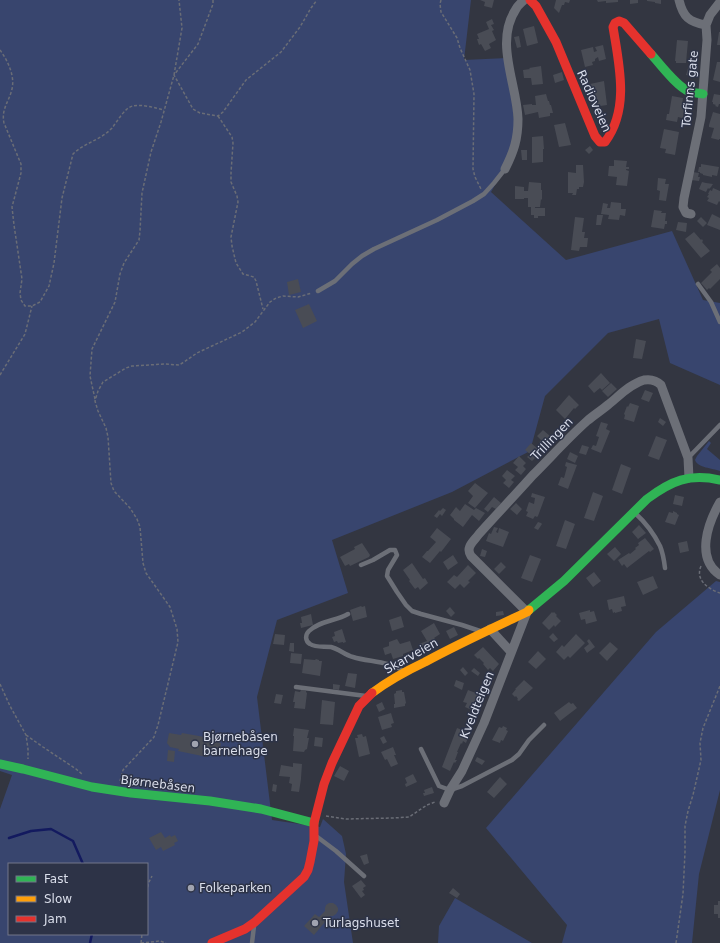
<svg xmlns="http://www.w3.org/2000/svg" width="720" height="943" viewBox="0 0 720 943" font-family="'DejaVu Sans',sans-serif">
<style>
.green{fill:#38456e;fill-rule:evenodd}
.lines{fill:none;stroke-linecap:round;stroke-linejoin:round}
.stream{stroke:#131a5f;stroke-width:2.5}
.building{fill:#494c55}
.path{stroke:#6a6d76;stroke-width:1.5;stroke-dasharray:3 2;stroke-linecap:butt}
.lane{stroke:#6c6f77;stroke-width:4.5}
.street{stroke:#6c6f77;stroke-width:9}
.fast{stroke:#30b455;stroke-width:9}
.slow{stroke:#ff9f0a;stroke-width:9}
.jam{stroke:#e5322d;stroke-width:9}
.poi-dot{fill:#a0a3b0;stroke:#2d3347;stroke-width:1.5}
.labels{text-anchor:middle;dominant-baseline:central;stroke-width:3;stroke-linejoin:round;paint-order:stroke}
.street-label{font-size:12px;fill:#dadeeb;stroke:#2d3347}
.poi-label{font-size:12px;fill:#dadeeb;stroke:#2d3347;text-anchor:start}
</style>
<rect width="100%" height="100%" fill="#333641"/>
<path class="green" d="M0,0H471L464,60L507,58L517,146L491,192L566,260L672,231L703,300L720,303V385L670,363L659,319L608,333L545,396L530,451L452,492L332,540L348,593L277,620L257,697L272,820L320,827L323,819L342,836L346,854L344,882L353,943H0V809L12,775L0,771ZM9,864H147V934H9Z
M709,441L711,443L707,449L720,460V471C712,468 698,468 695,460L697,456Z
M716,581L720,582V790L699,874L692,943H562L567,925L486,828L656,632Z
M455,898L532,943H438L439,926Z"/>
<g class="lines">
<path class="stream" d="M9,838L31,831L51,829L73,841L83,864
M90,943L92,934"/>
</g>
<path class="building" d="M480,0H494L492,8L484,6L485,2Z
M556,0H570L569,3L565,2L564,5H562L559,13L554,8Z
M597,0H618V2L606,3V1L598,2Z
M630,0H638V3L630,4Z
M647,0H661V4L655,3V2L647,1Z
M492,19L494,24L491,25L494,30L492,31L496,40L489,44L491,48L485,51L481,44L479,45L477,39H479L477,34L489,29L486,22Z
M534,26L538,43L527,46L523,29Z
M719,32H720V45H717Z
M519,36L521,47L517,48L514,37Z
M677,40L688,41L686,63H676V61H675Z
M603,45L606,59L599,61L598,57L595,59V61L592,62L593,65L585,67L581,50L593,47L594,52L597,51L595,47Z
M717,62H720V82L713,80Z
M689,65L698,67L696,77L686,75Z
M541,66L543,84L532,85L531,78H524L523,70L530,69L529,68Z
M562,72L564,80L555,83L553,75Z
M604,81L607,105L594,107L590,84Z
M546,94L548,101H549L550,105H551L553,113H550V116L539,118L538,112L525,115L523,105L532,104V105H536L535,96Z
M714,94L720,95V104H719L718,107L715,106L716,105L713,104V102H712Z
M672,96L683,98L682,105L685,106L683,117L682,118L678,117L677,122L666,120L667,114H669Z
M713,112L720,114V139H719V140L711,138L714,128L709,127V125Z
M565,123L571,145L559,147L554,125Z
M664,129L679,132L675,155L665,153L666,149L660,148Z
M543,136L544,149H543V162L532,163V137Z
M590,146L593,150L589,154L585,150Z
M521,150H527V160H522Z
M614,160L627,161L626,167H629V169H626V170L629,171L627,186L616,185L617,177L608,176L609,166H614Z
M701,164L719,167L717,176L712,175V177L703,175V174L700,173V172H698L699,167H701Z
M576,165H583L584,182L583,187H579V189H577L576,195H572L573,193H568V172L576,173Z
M693,172L699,173L698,177H700L699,181L691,180Z
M658,178L666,179L665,184H669L666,201L659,200L660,191L657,190Z
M529,182L541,183V190H542V200L541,199L540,207H535V208H545V216H538V218H534V215H531V207H528V198H524V199H515V186L524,187V191H528Z
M702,182L706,183L713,184L711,187L709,189L708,188L706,192L699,189Z
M713,188L720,191V202L719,201L717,205L707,201L709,198L707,197L709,194H708L710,190L712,191Z
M611,202L621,203V209H626L625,216L620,215L619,220L608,219L609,215L601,214L603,203L608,204L607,208H610Z
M654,210L662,211L661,213H666L665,221H667V224H665L664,229L651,227Z
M712,214L720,218V230L707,225Z
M597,215H603L601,225H596Z
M575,217L584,218L582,232H585L584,238H588L587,247H580L579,251L571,250Z
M701,217L707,223L703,227L697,221Z
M678,222L687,223L686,232L676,230Z
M694,232L701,240L702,239L703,241L702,242L710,251L701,258L685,239Z
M717,264L720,268V279L710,289L709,288L707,290L701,283L712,272L710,270Z
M298,279L301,292L289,295L287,282Z
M309,304L317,321L303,328L295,310Z
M636,339L646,341L642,359L633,358Z
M601,373L610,383L602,390L600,388L594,393L588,386Z
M611,383L617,389L608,397L602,391Z
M645,390L653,393L649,402L641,399Z
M569,395L579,405L575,409L574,408L565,419L556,410Z
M630,403L639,406L634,422L624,419L625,415L624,414L627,406L628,407Z
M660,418L666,422L663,426L658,422Z
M601,422L608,424L606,429L610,431L601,453L591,449L593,445L596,446L599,437L596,436Z
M543,430L550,436L547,439L550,442L544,448L539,443L541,440L537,436Z
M656,436L667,440L659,460L648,456Z
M531,443L538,449L535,453L538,455L532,461L527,457L530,454L525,450Z
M582,445L589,447L586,455L579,453Z
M570,452L578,456L575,463L567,459Z
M519,456L526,463L523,466L526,469L521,475L515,470L518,467L513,463Z
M566,462L577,465L568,489L558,485L561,477L564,478L567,467L565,466Z
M621,464L631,468L622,494L612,490Z
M507,470L515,476L511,480L514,482L509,488L503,483L506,480L502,476Z
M475,483L488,493L475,508L468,503L473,496L468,491Z
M593,492L603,496L594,521L584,518Z
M532,493L545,497L538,516L537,517L535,516L533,519L526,516L528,512L526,511L529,502L534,504L535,498L531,497Z
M675,495L684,497L682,506L673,504Z
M494,497L501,503L496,509L492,507L488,512L484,509Z
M516,503L522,509L517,515L510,509Z
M465,504L474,510L476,508L485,513L479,521L472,515L463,527L454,520V519L450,515L456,507L460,511Z
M443,508L446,510L442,516L440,514L437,518L434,516L439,510L440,511Z
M673,511L677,513V514L679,515L675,525L665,522L669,512L673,513Z
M565,520L575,524L566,549L556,546Z
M538,522L541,523L542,524L538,530L534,528Z
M639,525L646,533L638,539L632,532Z
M494,527L498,528L496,532L498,533L499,528L509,532L503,547L486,541L489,533L491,534Z
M437,528L451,539L441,552L440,551L430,563L422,557L427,551H428L436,542L430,537Z
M645,538L654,549L650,552L649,551L627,568L624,564L622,566L618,560L629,553L630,554L636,549L635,548L639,545L638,543Z
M687,541L689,551L680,553L678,543Z
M362,543L370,555L369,557L350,566L349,564L345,566L340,557L355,549L354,547Z
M615,547L621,554L614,561L607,554Z
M482,549L487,551L485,557L480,556Z
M453,555L458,563L448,570L443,562Z
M530,555L541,559L532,582L521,578Z
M501,562L506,567L499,574L494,569Z
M412,563L423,579L425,578L428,583L420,590L418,587L415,589L409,581L410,580L403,570Z
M468,565L476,573L468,581L470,582L464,588L460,584L455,589L447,582L454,575L457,577Z
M594,572L601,581L593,587L586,578Z
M653,576L658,588L643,595L637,582Z
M624,596L626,606L621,607L622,611L615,613V612L613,613L612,609L609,610L607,600Z
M361,606L362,607L365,606L367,617L353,621L350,610Z
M450,607L455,613L451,617L446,611Z
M590,610V612L594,611L597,621L586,624L585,619L581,620L579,613Z
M503,611L504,615L496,616V612Z
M552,612L553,613L554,612L557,615L556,616L561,621L555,627L554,625L549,630L542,623Z
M311,614L313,625L301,628L300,623H302L301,617Z
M401,616L404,627L392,631L389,620Z
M434,623L440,634L434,638L435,639L431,642L433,645L423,651L419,644L427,641L421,631Z
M454,627L458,635L450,639L446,631Z
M342,629L346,642L343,643V642L338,643L337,641L334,642L332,637L335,636L334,632Z
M553,633L558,639L554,642L549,637Z
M275,634L285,635L284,645L273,644Z
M576,634L585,643L570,658L568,656L564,660L556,652L562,645L564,647Z
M397,639L400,644L410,641L413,650L403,654V656L393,659L391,653L385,655L383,648L389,646V642Z
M589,639L595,647L587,653L584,648L589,644L587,641Z
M610,642L618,649L607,661L599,653Z
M290,643H294V652L289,651Z
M483,647L499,664L493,671L490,668L488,670L483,664L484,663L479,658L478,659L474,655Z
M538,651L546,659L536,669L528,662Z
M291,653L302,654L301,664L290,663Z
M304,659L315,660L316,659L319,660V661H322L320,676L302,673Z
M463,667L468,673L465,676L460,670Z
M474,668L480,673L478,676L471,671Z
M348,673L357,674L355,688L345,686Z
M456,680L464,683L462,690L454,686Z
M524,680L533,688L519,701L517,700L518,699L516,696L515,697L512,694L516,689H515Z
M333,684L340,685L339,690L333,689Z
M301,690L306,691V692L307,693L305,709L294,708L295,702H293L295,691L300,692Z
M402,690V692H404L406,703L405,704V706L394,708V704H395L394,694L396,693V691Z
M468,690L481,695L474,711L465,707L467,703L463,702Z
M276,694L283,695L281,704L274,703Z
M322,700L335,702L333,725L320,724Z
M382,702L385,709L379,712L376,705Z
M569,702L571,704L573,703L577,708L560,721L554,713Z
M391,713L394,723L391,724L392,727L382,730L378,717Z
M503,726L507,728L506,730L508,731L503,741L501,740L500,743L492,740L499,727L502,728Z
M294,728L309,730L307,738H309L307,749L305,750L304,752L293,751L294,736H293Z
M457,728L465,731V733L466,734L465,736L468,738L466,743L463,741L462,744L461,743L457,752H458L455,760H457L455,763L454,762L450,771L442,767Z
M169,733L181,735L182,733L210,738V740L221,743L219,756L208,754L207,757L178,751L179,749L170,747L167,743Z
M362,734L363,737L366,736L370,754L359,757L355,738H358L357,735Z
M384,736L387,742L383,744L380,738Z
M315,737L323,738L322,747L314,746Z
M393,747L396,755H394L398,764L391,767L387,759L385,760L381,752Z
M168,750L175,751L174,762L167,761Z
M477,757L485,761L482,765L475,761Z
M293,763L302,764L301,778V779L299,792L291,791L292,784L289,783L290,777L279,776L281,765L293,767Z
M340,766L349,771L344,781L334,776Z
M413,774L417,782L406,787L405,784L407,783L405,778Z
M500,777L507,784L494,798L487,792Z
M273,784L277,785L276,792L272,791Z
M432,787L434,793L424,796L423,793H425L424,790Z
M161,832L165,838L170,835L171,837L175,835L178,841L174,843L175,845L163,851L161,847L156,850L149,838Z
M367,854L369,863L364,865L360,856Z
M361,880L366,886L363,888L364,890L362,891L365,895L361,898L352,886Z
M453,888L460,894L457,898L449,893Z
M718,901H720V918H718V914H714V905H718Z
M329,903H333L336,905L338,908V911L336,914L333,916H330L314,935L304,926L315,914L319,917L325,911V908L326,905Z"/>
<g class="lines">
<path class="path" d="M213,0V4L198,44L174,75L193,109L200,113L218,116L223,112L246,80L281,52L300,27L311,8L317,0
M441,0L440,4L441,12L457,38L460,48L470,70L474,94L473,169L475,177L481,189
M0,50C8,61 15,76 12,89C9,102 1,109 4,123L21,164V173L12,207L14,225L22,279L20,293L21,300L25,306H32L40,302L49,286L54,263L62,198L73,154C84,143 101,140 112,128C117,122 125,107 133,106C142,104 156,108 164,110
M218,116L232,137L233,143L231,173V182L237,196L238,202L231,237L232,246L236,263L243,274L254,277L256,281L263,309
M0,375L25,334L32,306
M95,399L90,376L92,349L115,302L120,274L124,263L139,240L140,231L142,193L151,152L161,122L174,75L182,28L179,0
M701,566C695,580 708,589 720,593
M0,684L10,706L26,735L28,749V759
M26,735L43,747L76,769L82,774
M120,781L123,770L154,737L158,725L178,642L177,629L170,607L146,573L143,563L140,527L137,519L130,508L114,491L111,483L108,437L106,428L98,411L95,401L98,391L103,382L126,368L132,366L165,364L179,365L184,362L197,353L242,332L255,322L270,302L276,298L283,296L298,297L312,293
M326,816L346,819L393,818L409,817L427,805L435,802
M147,892L148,884L152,876
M141,943L160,941L166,943
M141,943L142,934
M676,943L683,894L685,852V826L688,811L693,795L701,760L700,743L703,728L720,686"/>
<path class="lane" d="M698,284L711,302L720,322
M318,291L335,281L352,264L362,256L374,249L437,220L473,201L484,194L494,183L505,169
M688,458L720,425
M635,513C645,522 654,534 660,546C663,553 664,560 665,568
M361,565L373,560L390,550H395L397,555L388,570L387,576L397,592L406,605L412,611L421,614L462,625L480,631
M348,614C336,621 319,621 309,631C305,635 305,641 310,644C316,648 324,646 331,647C339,649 345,655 353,657C369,662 389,661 403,671
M296,687L366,696
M421,749L439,786L450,790L462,786L512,760L519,754L529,740L544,725
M316,836L336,851L364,876
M252,943L254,926"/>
<path class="street" d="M679,0C683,17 689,22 706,25L707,40L701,117L684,198L683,207L686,213L691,214
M706,25L710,15L720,2
M505,169C514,151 518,139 518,119C517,84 494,42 516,9C518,5 521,3 524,0
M720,502C708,523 695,558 720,575
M490,629L511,652
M444,803L450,790L462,771L484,723L527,612L471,556C465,547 474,541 479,534C497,514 515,495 533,475C551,457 568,438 587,421C594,415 602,410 609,404C619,396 630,384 644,380C650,379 656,380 661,385L688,458L689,478"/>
<path class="fast" d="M651,54C660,64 677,87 690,92C694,93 699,93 703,94
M529,610L564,581L647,499C671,481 689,473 720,480
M0,764L23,769L92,787L131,793L210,801L261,809L314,823"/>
<path class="slow" d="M372,693C388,681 406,671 425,662C458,644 493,628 527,612L529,610"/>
<path class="jam" d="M530,0L536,6L556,42L595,136L600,142H605C630,109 619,64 613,27L615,23L619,21L624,23L651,54
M212,943L245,929L255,922L304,877L308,870L310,862L314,841V823L324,784L332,763L359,706L372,693"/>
</g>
<g class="poi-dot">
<circle cx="195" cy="744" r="4"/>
<circle cx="191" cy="888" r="4"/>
<circle cx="315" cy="923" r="4"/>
</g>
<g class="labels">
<g class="street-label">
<text transform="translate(690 89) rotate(-84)">Torfinns gate</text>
<text transform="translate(594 101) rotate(66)">Radioveien</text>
<text transform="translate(552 439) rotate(-46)">Trillingen</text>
<text transform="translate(411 656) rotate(-29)">Skarveien</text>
<text transform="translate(477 705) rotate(-68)">Kveldteigen</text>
<text transform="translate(158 784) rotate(7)">Bjørnebåsen</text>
</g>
<g class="poi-label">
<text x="203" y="737">Bjørnebåsen<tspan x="203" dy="14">barnehage</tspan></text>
<text x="199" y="888">Folkeparken</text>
<text x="323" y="923">Turlagshuset</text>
</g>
</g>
<rect x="8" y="863" width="140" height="72" fill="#2d3347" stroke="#727789"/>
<rect x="16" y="876" width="20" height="6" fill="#30b455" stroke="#727789"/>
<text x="44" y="883" font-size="12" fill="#dadeeb">Fast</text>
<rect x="16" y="896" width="20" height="6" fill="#ff9f0a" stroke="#727789"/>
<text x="44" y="903" font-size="12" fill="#dadeeb">Slow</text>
<rect x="16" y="916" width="20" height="6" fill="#e5322d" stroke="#727789"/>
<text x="44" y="923" font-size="12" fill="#dadeeb">Jam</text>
</svg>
